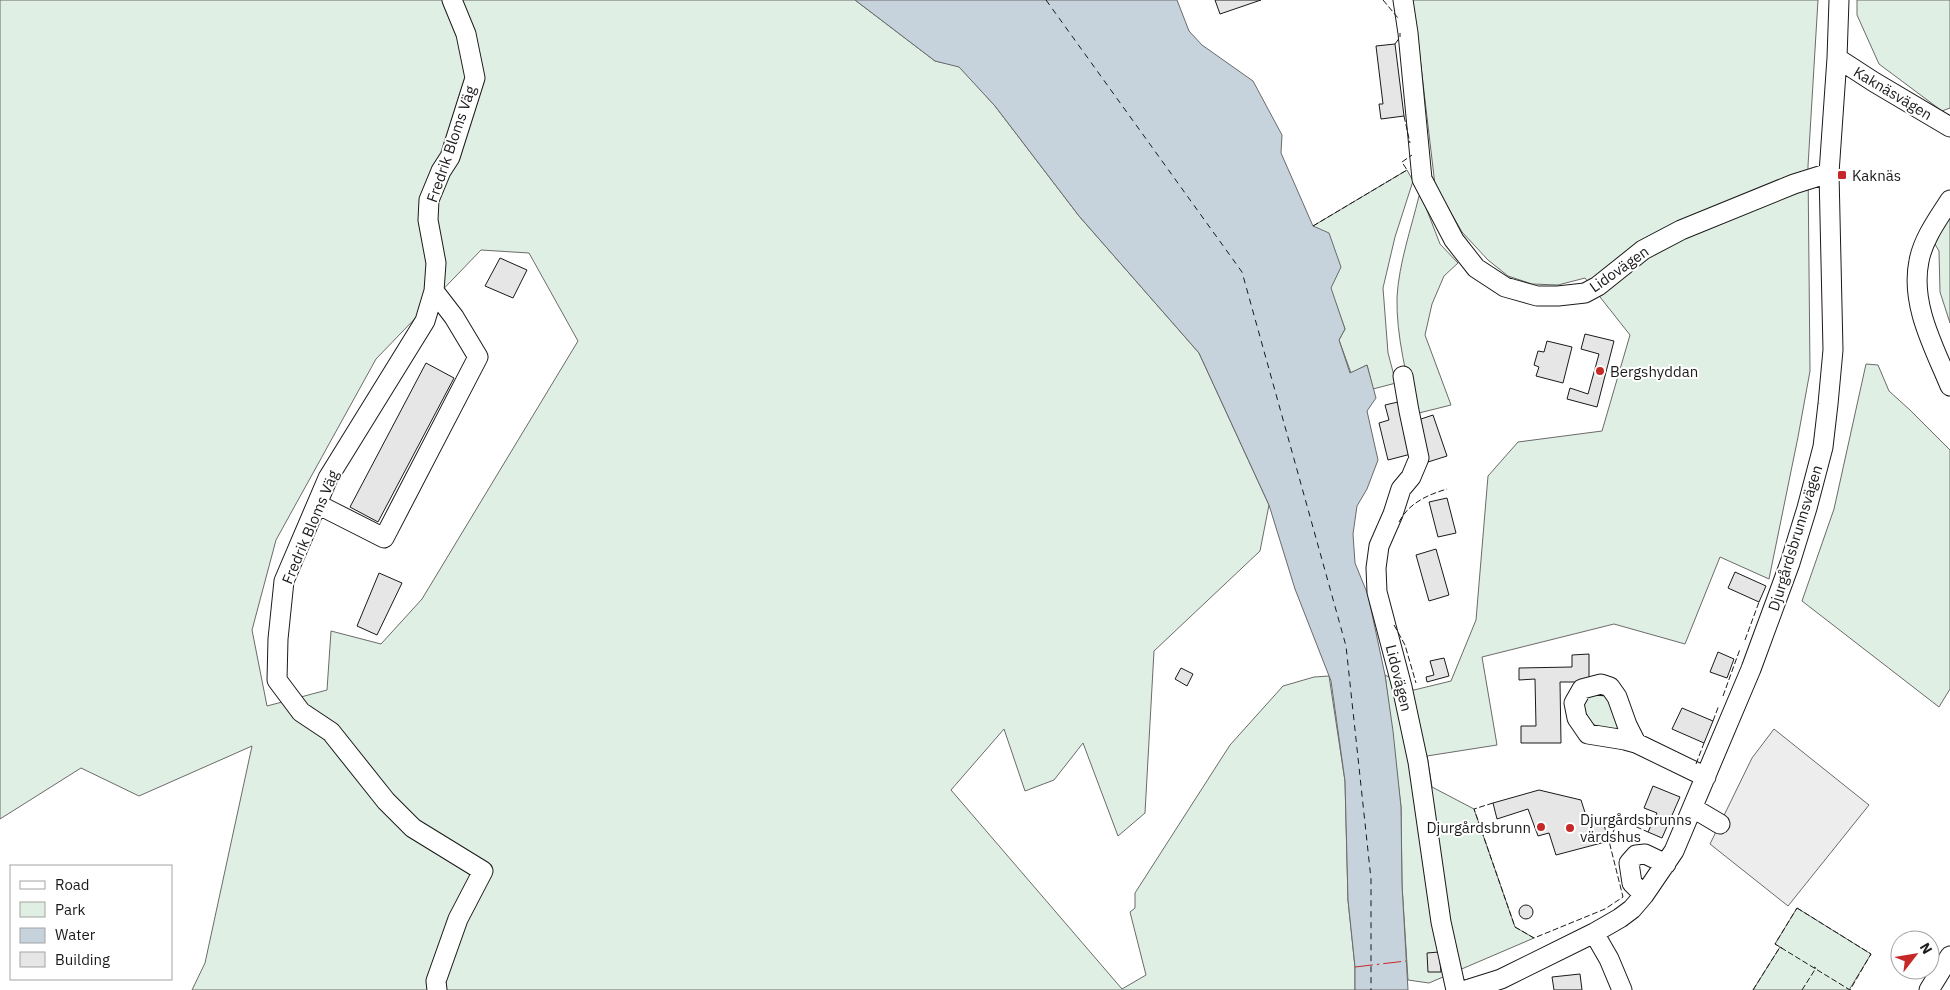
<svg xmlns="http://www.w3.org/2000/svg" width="1950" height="990" viewBox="0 0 1950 990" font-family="'IBM Plex Sans',sans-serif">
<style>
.green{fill:#e0efe3;stroke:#6a6a6a;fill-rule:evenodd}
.parking{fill:#ededed;stroke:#6a6a6a}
.water{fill:#c6d2dc;stroke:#6a6a6a}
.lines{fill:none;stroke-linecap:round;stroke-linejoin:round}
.ferry{stroke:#1a1a1a;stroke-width:1;stroke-dasharray:6 5;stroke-linecap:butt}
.building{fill:#e6e6e6;stroke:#1a1a1a}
.minor-casing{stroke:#1a1a1a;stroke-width:21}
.minor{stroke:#fff;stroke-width:19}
.fence{stroke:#1a1a1a;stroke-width:1;stroke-dasharray:6 2.5;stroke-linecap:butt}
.power{stroke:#c62828;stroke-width:1;stroke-dasharray:18 4 2.5 4;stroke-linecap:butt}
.poi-dot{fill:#c62828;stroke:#fff;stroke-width:2}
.labels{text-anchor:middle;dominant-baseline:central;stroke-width:4;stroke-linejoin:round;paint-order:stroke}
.street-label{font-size:15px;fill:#1a1a1a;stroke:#fff}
.poi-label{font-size:15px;fill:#1a1a1a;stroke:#fff;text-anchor:start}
</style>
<rect width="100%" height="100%" fill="#fff"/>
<path class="green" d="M0,0H855L935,61L959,66L995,106L1079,216L1199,353L1269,505L1260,551L1154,651L1145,813L1118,836L1083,743L1054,780L1025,791L1004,729L951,790L1122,989L1146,975L1130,912L1135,908V893L1230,745L1283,686L1314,677L1329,676L1345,781L1348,900L1355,967V990H192L205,963L252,746L139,796L81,768L0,819ZM481,250L529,253L578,341L422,599L381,644L331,631L327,690L267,706L252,630L276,540L376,359Z
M1411,0H1818L1808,166L1810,371L1798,437L1769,579L1720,557L1685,644L1614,624L1482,657L1497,745L1427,756L1432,787L1474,809L1515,927L1534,938L1429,983L1408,980L1402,885L1401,807L1385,675L1414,690L1451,681L1476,620L1488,476L1518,442L1602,431L1630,335L1585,278L1558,285L1532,284L1508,276L1488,260L1462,232L1435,185L1417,32Z
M1857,0H1950V108L1942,111L1879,64L1857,15Z
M1407,170L1413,181L1395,237L1383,288L1388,353L1396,383L1373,389L1367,365L1351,373L1339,340L1345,329L1330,288L1313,226Z
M1419,196L1423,200L1440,244L1458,263L1444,276L1432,304L1425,335L1451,405L1415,414C1407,376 1396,336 1397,297C1399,263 1411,229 1419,196Z
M1950,212V323L1940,292L1939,251L1933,241Z
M1866,364L1878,365L1889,391L1910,410L1950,450V689L1939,707L1802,601L1834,509Z
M1593,695L1606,696L1614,701L1619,728C1608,730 1590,727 1585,716C1583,711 1584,705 1584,700Z
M1797,908L1871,954L1849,990H1753L1780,947L1775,944Z"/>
<path class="parking" d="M1774,729L1869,805L1788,906L1710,844L1752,758Z"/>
<path class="water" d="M855,0H1177L1189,31L1202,45L1253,81L1282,135L1281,153L1313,226L1329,233L1341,267L1331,288L1345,329L1339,340L1350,373L1367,365L1376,398L1367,411L1378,460L1367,489L1357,506L1353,534L1355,563L1368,595L1385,675L1393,731L1401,807L1402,885L1408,990H1355V967L1348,900L1345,781L1331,681L1295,589L1269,505L1199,353L1079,216L995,106L959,67L935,61Z"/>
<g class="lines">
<path class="ferry" d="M1046,0L1242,272L1346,646L1371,879V990"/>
</g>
<path class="building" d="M1215,0H1261L1220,14Z
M1395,44L1404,116L1381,119L1379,104H1383L1376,46Z
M500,258L527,270L513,298L485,286Z
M1585,334L1614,341L1597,407L1567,399L1570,388L1588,394L1599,354L1581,349Z
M1547,341L1572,347L1563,383L1536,376L1539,367L1534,365L1538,351L1544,352Z
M426,363L454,378L378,522L350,507Z
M1398,402L1411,454L1388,460L1379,423L1389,420L1385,405Z
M1433,415L1447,456L1428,462L1415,421Z
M1447,498L1456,533L1438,537L1429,502Z
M1436,549L1449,595L1429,601L1416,555Z
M1735,572L1766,586L1759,602L1728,588Z
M379,573L402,583L377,635L357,626Z
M1718,652L1734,659L1727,678L1710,672Z
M1589,654V682H1560L1561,743H1521V726H1536L1535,679L1519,680V668L1572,667V655Z
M1444,658L1449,676L1427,682L1426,677L1434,675L1430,661Z
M1181,668L1193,674L1187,686L1175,679Z
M1682,708L1713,721L1704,743L1672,729Z
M1653,786L1680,797L1662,838L1648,832L1657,813L1644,808Z
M1539,790L1581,800L1588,822L1602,819L1609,841L1556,855L1549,833L1538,836L1528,809L1497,819L1493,803Z
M1519 912a7 7 0 1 1 14 0a7 7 0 1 1-14 0Z
M1439,952L1441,972H1428L1427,953Z
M1580,974L1582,990H1554L1552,977Z"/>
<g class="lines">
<g class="minor-casing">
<path id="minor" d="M1403,0L1408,33L1422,179L1454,240L1476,268L1505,287L1537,296H1558L1585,293L1598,286L1643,250L1681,230L1794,184L1829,173
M1837,58L1874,82L1950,127
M1950,200C1938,219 1923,239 1919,261C1910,304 1934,347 1950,386
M1403,376L1409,411L1419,458L1411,477L1401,489L1393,514L1379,546L1376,568L1377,592L1402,687L1418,762L1441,922L1456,990
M317,504L384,538L478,357L454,317L434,291
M1636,743L1625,740L1588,734L1577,718L1574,703L1582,689L1601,684L1610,687L1617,697L1627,725L1636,743L1706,777
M1693,808L1720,824
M1644,895L1632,883L1629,863L1636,855L1645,854L1666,864
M1594,933L1609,959L1622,990
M437,990L436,981L458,919L483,871L413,828L386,801L331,732L301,712L277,680L278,639L284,581L328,478L425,321L434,291L436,263L428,220L429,200L441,171L450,157L475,78L466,34L452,0
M1466,990L1501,979L1594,933L1620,918L1632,909L1644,895L1674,851L1751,669L1790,563L1807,508L1823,447L1828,404L1833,350L1829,173L1837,58L1839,0
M1929,990L1950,956"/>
</g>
<use href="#minor" class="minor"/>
<path class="fence" d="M1383,0L1398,18
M1395,44L1400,37V33
M1404,116L1410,143
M1313,226L1407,170L1402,162L1412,155
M1399,522C1409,503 1427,495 1447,489
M1394,625L1405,645L1416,683
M1745,640L1759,602
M1723,696L1740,649
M1713,721L1719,705
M1696,764L1704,743
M1493,803L1474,809L1515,927L1534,938L1605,909L1623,897L1609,841L1619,819L1648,832
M1797,908L1871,954L1850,990L1775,944Z
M1753,990L1780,947L1782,948
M1802,990L1816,968L1814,967"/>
<path class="power" d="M1355,967L1406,961"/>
</g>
<g class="poi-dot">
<rect x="1837" y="170" width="10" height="10" rx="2.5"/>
<circle cx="1600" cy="371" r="5"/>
<circle cx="1541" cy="827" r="5"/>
<circle cx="1570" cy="828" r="5"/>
</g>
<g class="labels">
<g class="street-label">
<text transform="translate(1893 93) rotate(31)">Kaknäsvägen</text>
<text transform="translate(451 144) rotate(-71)">Fredrik Bloms Väg</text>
<text transform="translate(1619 269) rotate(-35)">Lidovägen</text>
<text transform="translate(310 527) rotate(-67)">Fredrik Bloms Väg</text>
<text transform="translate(1795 538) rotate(-73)">Djurgårdsbrunnsvägen</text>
<text transform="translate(1399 678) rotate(76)">Lidovägen</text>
</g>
<g class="poi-label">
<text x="1852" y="175">Kaknäs</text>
<text x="1610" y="371">Bergshyddan</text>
<text x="1580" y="819">Djurgårdsbrunns<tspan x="1580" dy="17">värdshus</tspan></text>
<text x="1531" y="827" text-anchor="end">Djurgårdsbrunn</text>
</g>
</g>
<rect x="10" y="865" width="162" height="115" fill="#ffffff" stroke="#a3a3a3"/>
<rect x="20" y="881" width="25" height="8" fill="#ffffff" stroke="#a3a3a3"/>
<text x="55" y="890" font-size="15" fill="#1a1a1a">Road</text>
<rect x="20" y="902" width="25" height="15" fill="#e0efe3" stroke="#a3a3a3"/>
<text x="55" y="915" font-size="15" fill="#1a1a1a">Park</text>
<rect x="20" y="928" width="25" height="15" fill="#c6d2dc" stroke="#a3a3a3"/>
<text x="55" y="940" font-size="15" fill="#1a1a1a">Water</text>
<rect x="20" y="952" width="25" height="15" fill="#e6e6e6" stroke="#a3a3a3"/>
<text x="55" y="965" font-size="15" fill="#1a1a1a">Building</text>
<g transform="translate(1915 955) rotate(59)"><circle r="24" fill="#ffffff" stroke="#a3a3a3"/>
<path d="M0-4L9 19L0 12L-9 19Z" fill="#c62828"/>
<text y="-8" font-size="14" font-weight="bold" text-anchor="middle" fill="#1a1a1a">N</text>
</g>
</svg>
